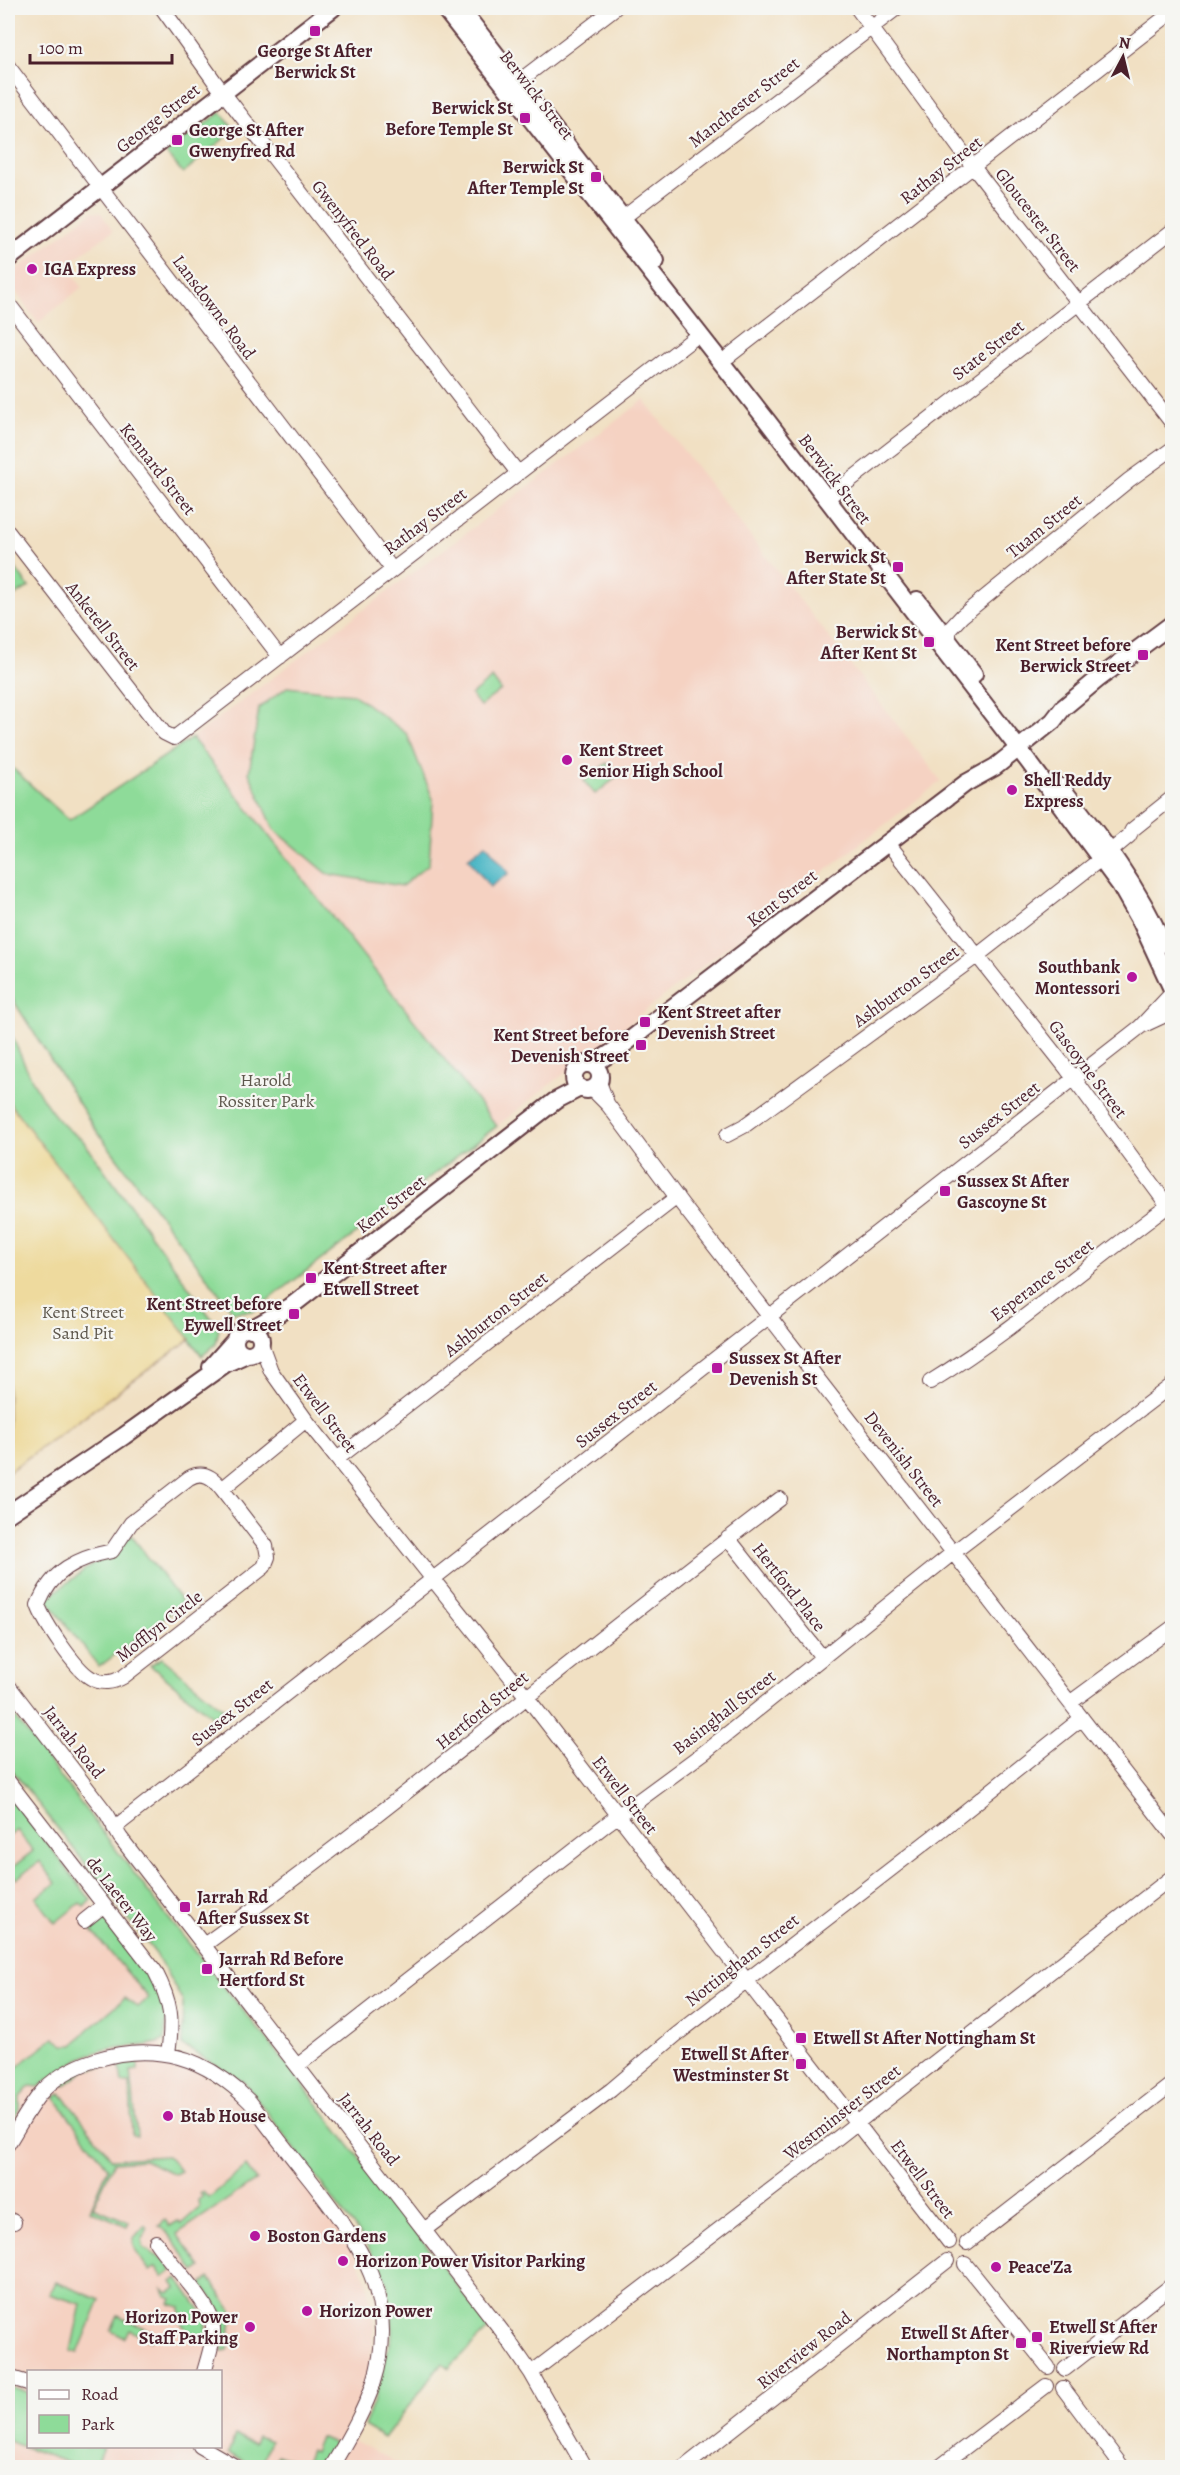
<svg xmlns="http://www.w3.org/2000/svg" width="1180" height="2475" viewBox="0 0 1180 2475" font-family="Alegreya,serif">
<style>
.built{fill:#f5d2c2;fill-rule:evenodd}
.green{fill:#8edb99;stroke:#6c7d62;stroke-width:1.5}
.sand{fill:#eeda9e;stroke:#9c7c64;stroke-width:1.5}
.water{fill:#49b6c5;stroke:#4a6a78;stroke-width:1.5}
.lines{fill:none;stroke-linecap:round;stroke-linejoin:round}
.minor-casing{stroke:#633c42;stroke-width:16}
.major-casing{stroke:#633c42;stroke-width:20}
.minor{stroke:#fff;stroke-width:14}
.major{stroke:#fff;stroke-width:16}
.poi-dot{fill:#b5179e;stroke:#f6f6f2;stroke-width:2}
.labels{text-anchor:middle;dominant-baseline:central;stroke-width:4.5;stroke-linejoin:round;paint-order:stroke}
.poi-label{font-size:18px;font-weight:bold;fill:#4a1f2b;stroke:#f6f6f2;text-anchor:start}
.street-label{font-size:18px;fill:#4a1f2b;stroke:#f6f6f2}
.park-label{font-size:18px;fill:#5e574c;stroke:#f6f6f2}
</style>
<rect width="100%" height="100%" fill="#f6f6f2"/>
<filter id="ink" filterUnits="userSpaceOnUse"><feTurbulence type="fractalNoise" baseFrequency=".0167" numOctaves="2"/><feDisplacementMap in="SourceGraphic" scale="12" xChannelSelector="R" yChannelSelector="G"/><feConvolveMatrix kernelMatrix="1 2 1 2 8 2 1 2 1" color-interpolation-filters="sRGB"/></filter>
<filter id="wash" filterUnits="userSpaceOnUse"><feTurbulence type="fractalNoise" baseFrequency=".008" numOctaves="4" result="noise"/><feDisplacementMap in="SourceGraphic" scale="24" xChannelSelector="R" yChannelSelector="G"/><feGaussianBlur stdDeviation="1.35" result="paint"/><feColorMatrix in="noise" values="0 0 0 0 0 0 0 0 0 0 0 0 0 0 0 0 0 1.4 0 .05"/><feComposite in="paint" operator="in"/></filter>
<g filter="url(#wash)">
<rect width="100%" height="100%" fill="#f1e0c3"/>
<path class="built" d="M93,211L101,213L113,231L66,265L82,287L38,323L8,281L9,275Z
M644,400L941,781L497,1126L192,738Z
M8,1795L148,1976L164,2024L158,2060L183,2065L199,2072L229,2091L245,2107L337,2227L355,2253L367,2281L375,2326L368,2378L360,2398L342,2434L405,2467H8ZM28,2372H220V2446H28Z"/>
<path class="green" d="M221,112L234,130L183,173L166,153Z
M8,558L29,587L8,600Z
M492,678L501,690L480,706L471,695Z
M287,687L353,694L407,734L433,799L429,864L402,886L328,874L274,829L249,773L259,708Z
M192,738L497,1126L254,1311L233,1312L93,1126L8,992V764L69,820Z
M607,763L617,777L595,794L584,781Z
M8,1027C25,1064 44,1118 82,1139L219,1329L216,1344L202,1356L8,1101Z
M131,1535L183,1603L99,1667L46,1599Z
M162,1658L224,1709L213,1717L150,1665Z
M8,1708L166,1915L297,2077L490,2328L449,2368L442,2363L384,2438L364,2426L375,2398L393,2332L388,2284L364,2240L244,2082L182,2045L183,2002L156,1954L8,1765Z
M8,1792L91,1900L84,1907L80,1903L55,1923L36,1898L56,1883L40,1861L16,1879L9,1870L33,1851L17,1830L8,1837Z
M104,1914L155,1980L167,2016L164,2040C150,2048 126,2045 109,2049C81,2054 61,2069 39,2087L30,2086L20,2097V2107L8,2130V2074L54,2038L64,2045H74L82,2035L125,1998L138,2007L149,1998L90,1929Z
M133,2056L138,2059V2070L131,2071L137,2136L132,2135L130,2083H122L119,2063L86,2070L64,2086L61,2082L82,2068Z
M61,2093L112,2159L167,2156L181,2171L175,2174L144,2160L114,2162L93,2207L129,2222L127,2226L90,2210L108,2168L54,2097Z
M246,2166L256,2180L177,2234L201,2267L195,2272C188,2262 168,2229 159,2226L165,2220L170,2226L178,2221L181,2224L199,2208L198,2200L203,2196L200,2194L203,2192L209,2198Z
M145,2225L148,2228L142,2239L143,2247C157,2258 162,2255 172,2270L163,2277L156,2267L150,2271C142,2261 134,2252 133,2239Z
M178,2278L207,2320V2337L189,2335L181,2322V2307L170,2304L172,2299L166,2296L163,2289L169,2293L176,2288L172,2282Z
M209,2278L233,2312L228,2350L222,2351C227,2318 222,2310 202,2284Z
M56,2282L100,2300L78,2353L71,2351L81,2304L49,2294Z
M118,2316L155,2333L151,2340L129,2330L125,2338L111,2331Z
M8,2387L28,2392V2446L103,2447L95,2467H80L8,2441Z
M235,2436L254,2443L257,2436L270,2441L260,2467H254L228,2453Z
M320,2437L338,2445L324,2467L271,2468L277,2454L304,2465L310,2450L314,2452Z"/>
<path class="sand" d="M8,1101L190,1339L8,1472Z"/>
<path class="water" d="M486,844L509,873L490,887L468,858Z"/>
</g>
<g filter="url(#ink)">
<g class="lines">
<g class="minor-casing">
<path id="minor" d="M162,8L215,82L518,473
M857,8L974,168L1172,423
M8,66L392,569
M510,88L615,8
M615,224L897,8
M8,303L280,657
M729,356L1172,12
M826,499L1172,231
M8,532L164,733L174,738L698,335
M949,639V630L962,616L1129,480L1172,449
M887,842L1067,1069L1168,1206
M1144,1025L1172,1012
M599,1082L607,1103
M592,1089L608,1105L681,1203L1172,1834
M727,1135L744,1126L978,955L1111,851L1129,836L1132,830L1172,798
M261,1344L271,1371L306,1420L526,1696L949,2242
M930,1382C1016,1329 1091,1262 1172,1203
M337,1459L677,1197
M222,1489L266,1546L268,1557L264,1567L123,1677C113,1683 101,1684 91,1678C75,1669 44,1622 38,1605C52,1570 77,1558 112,1551L131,1523L189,1478C203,1470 213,1477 222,1489L306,1420
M728,1538L822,1657
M8,1685L107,1814L120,1837L502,2331L531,2373L585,2468
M1071,1702L1172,1628
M8,1781L155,1971C172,2004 173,2019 168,2054
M114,1828L1140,1027L1172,993
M84,1921L104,1905
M204,1945C401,1803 586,1646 780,1499
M297,2066L608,1823L706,1751L954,1552L1172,1385
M8,2144C18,2128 28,2109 40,2094C54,2077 74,2067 95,2060C156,2041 206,2057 250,2102C270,2129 291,2156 312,2182C360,2244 400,2299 374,2382C364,2412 347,2440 331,2468
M8,2219L14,2222
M424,2230L611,2090L676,2035L943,1829L1082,1718
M156,2242C171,2265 205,2297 212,2321C216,2336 208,2357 204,2372
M967,2243L1172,2084
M965,2264L1048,2367
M1065,2369L1172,2285
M531,2373L785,2179L1172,1877
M8,2377L28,2383
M1063,2388L1123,2468
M200,2446L238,2468
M683,2468L947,2261
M938,2468L1046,2386"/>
</g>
<g class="major-casing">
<path id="major" d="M444,8L768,422L1028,761L1120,885L1141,922L1172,989
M460,8L656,261
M8,259L333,8
M917,600L974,674
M1061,787C1100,837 1138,885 1163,944
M574 1077a13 13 0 1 1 26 0a13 13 0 1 1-26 0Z
M592,1065L622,1046L966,783L995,767L1053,721L1063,708L1098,679L1172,624
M235 1341a13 13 0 1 1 26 0a13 13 0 1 1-26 0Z
M251,1329L290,1307L555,1101L580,1088
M211,1367L235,1340
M8,1514L124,1436L225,1364L247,1354"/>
</g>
<use href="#minor" class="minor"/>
<use href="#major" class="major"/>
</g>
</g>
<g class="poi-dot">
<rect x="309" y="25" width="12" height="12" rx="3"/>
<rect x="519" y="112" width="12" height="12" rx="3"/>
<rect x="171" y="134" width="12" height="12" rx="3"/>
<rect x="590" y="171" width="12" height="12" rx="3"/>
<circle cx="32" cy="269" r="6"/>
<rect x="892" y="561" width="12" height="12" rx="3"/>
<rect x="923" y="636" width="12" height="12" rx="3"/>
<rect x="1137" y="649" width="12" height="12" rx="3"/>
<circle cx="567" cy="760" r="6"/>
<circle cx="1012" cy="790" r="6"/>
<circle cx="1132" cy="977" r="6"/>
<rect x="639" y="1016" width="12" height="12" rx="3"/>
<rect x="635" y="1039" width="12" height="12" rx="3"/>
<rect x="939" y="1185" width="12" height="12" rx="3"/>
<rect x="305" y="1272" width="12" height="12" rx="3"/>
<rect x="288" y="1308" width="12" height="12" rx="3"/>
<rect x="711" y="1362" width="12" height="12" rx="3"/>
<rect x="179" y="1901" width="12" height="12" rx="3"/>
<rect x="201" y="1963" width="12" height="12" rx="3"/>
<rect x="795" y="2032" width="12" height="12" rx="3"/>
<rect x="795" y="2058" width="12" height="12" rx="3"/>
<circle cx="168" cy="2116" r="6"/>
<circle cx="255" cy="2236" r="6"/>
<circle cx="343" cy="2261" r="6"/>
<circle cx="996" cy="2267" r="6"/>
<circle cx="307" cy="2311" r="6"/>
<circle cx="250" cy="2327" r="6"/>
<rect x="1031" y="2331" width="12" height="12" rx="3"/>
<rect x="1015" y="2337" width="12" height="12" rx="3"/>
</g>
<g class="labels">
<g class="poi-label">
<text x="315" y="51" text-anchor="middle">George St After<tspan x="315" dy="21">Berwick St</tspan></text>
<text x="513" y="108" text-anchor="end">Berwick St<tspan x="513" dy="21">Before Temple St</tspan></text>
<text x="189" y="130">George St After<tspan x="189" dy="21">Gwenyfred Rd</tspan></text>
<text x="584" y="167" text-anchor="end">Berwick St<tspan x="584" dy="21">After Temple St</tspan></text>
<text x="44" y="269">IGA Express</text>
<text x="886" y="557" text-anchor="end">Berwick St<tspan x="886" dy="21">After State St</tspan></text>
<text x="917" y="632" text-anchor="end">Berwick St<tspan x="917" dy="21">After Kent St</tspan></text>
<text x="1131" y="645" text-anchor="end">Kent Street before<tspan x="1131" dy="21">Berwick Street</tspan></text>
<text x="579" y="750">Kent Street<tspan x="579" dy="21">Senior High School</tspan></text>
<text x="1024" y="780">Shell Reddy<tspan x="1024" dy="21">Express</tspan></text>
<text x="1120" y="967" text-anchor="end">Southbank<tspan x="1120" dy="21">Montessori</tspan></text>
<text x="657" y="1012">Kent Street after<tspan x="657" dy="21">Devenish Street</tspan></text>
<text x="629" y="1035" text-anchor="end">Kent Street before<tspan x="629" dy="21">Devenish Street</tspan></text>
<text x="957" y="1181">Sussex St After<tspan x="957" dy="21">Gascoyne St</tspan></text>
<text x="323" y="1268">Kent Street after<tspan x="323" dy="21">Etwell Street</tspan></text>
<text x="282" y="1304" text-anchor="end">Kent Street before<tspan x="282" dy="21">Eywell Street</tspan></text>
<text x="729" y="1358">Sussex St After<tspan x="729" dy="21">Devenish St</tspan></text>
<text x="197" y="1897">Jarrah Rd<tspan x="197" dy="21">After Sussex St</tspan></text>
<text x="219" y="1959">Jarrah Rd Before<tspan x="219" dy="21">Hertford St</tspan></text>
<text x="813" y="2038">Etwell St After Nottingham St</text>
<text x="789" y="2054" text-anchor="end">Etwell St After<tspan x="789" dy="21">Westminster St</tspan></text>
<text x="180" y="2116">Btab House</text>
<text x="267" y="2236">Boston Gardens</text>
<text x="355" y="2261">Horizon Power Visitor Parking</text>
<text x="1008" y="2267">Peace'Za</text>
<text x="319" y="2311">Horizon Power</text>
<text x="238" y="2317" text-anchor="end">Horizon Power<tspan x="238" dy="21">Staff Parking</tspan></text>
<text x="1049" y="2327">Etwell St After<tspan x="1049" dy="21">Riverview Rd</tspan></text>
<text x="1009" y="2333" text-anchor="end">Etwell St After<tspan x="1009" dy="21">Northampton St</tspan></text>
</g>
<g class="street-label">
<text transform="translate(537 95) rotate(52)">Berwick Street</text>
<text transform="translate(744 102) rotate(-38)">Manchester Street</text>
<text transform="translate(158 118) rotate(-38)">George Street</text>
<text transform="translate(941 170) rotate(-38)">Rathay Street</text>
<text transform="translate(1038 220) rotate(52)">Gloucester Street</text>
<text transform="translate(353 230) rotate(52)">Gwenyfred Road</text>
<text transform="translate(214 307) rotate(53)">Lansdowne Road</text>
<text transform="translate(988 350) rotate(-38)">State Street</text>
<text transform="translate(158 469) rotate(52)">Kennard Street</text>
<text transform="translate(835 479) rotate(53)">Berwick Street</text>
<text transform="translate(425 521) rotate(-37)">Rathay Street</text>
<text transform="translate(1044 526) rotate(-39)">Tuam Street</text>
<text transform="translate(103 626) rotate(52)">Anketell Street</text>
<text transform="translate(782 898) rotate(-37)">Kent Street</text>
<text transform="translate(906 986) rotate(-36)">Ashburton Street</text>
<text transform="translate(1088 1069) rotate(53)">Gascoyne Street</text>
<text transform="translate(999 1115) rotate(-38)">Sussex Street</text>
<text transform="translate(391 1204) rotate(-38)">Kent Street</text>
<text transform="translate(1042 1280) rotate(-37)">Esperance Street</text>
<text transform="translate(496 1314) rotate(-38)">Ashburton Street</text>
<text transform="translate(325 1413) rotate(53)">Etwell Street</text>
<text transform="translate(616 1414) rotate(-38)">Sussex Street</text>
<text transform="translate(904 1459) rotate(52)">Devenish Street</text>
<text transform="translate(789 1587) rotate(52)">Hertford Place</text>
<text transform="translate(159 1626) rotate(-38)">Mofflyn Circle</text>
<text transform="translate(482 1710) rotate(-39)">Hertford Street</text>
<text transform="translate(232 1712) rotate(-38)">Sussex Street</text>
<text transform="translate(724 1712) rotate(-38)">Basinghall Street</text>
<text transform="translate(74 1742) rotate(52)">Jarrah Road</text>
<text transform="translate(625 1795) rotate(52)">Etwell Street</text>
<text transform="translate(122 1899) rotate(52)">de Laeter Way</text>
<text transform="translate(742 1960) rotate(-38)">Nottingham Street</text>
<text transform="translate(842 2112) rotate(-38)">Westminster Street</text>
<text transform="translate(369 2129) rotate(52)">Jarrah Road</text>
<text transform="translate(923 2179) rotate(53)">Etwell Street</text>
<text transform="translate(804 2350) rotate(-38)">Riverview Road</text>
</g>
<g class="park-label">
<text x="266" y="1080">Harold<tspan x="266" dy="21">Rossiter Park</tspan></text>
<text x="83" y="1312">Kent Street<tspan x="83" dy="21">Sand Pit</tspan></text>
</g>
</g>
<rect width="1180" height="2475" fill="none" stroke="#f6f6f2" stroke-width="30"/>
<rect x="27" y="2370" width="195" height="78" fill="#f6f6f2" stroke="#b1a0a2" stroke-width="1.5"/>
<rect x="39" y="2390" width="30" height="9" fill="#ffffff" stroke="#b1a0a2" stroke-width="1.5"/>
<text x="81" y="2400" font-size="18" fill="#4a1f2b">Road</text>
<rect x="39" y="2415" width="30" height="18" fill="#8edb99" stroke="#b1a0a2" stroke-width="1.5"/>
<text x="81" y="2430" font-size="18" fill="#4a1f2b">Park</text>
<g transform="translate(1123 57) rotate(7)" stroke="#f6f6f2" stroke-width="4.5" paint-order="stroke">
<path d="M0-4.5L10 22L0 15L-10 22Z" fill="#4a1f2b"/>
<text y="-9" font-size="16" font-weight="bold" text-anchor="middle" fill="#4a1f2b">N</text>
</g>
<path d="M30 54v9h142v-9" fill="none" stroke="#4a1f2b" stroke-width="3"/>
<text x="39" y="54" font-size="18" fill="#4a1f2b" stroke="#f6f6f2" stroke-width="4.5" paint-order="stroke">100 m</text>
</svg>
